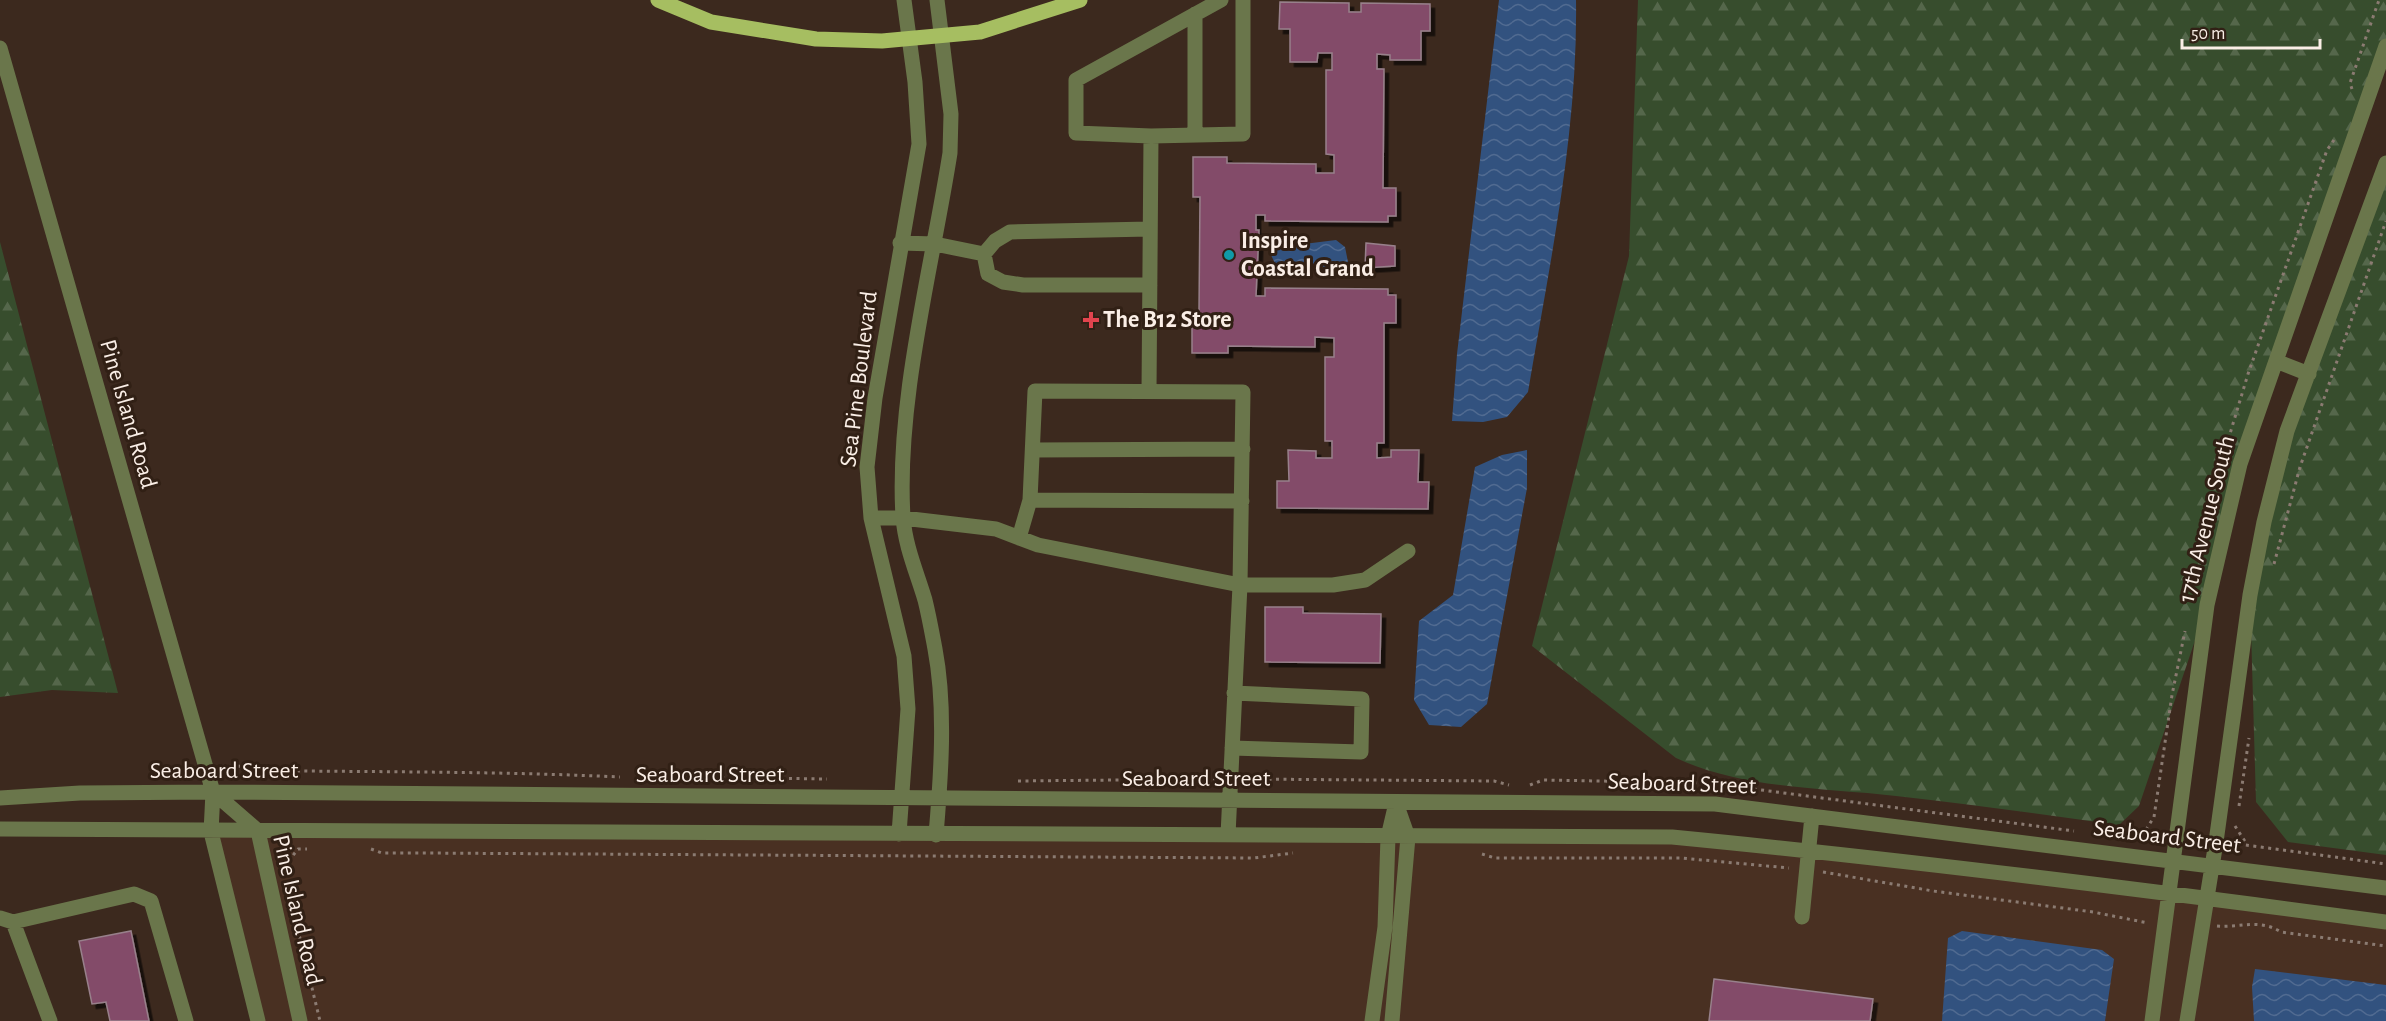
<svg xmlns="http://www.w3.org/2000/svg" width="2386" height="1021" viewBox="0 0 2386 1021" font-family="'Alegreya Sans',sans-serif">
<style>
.built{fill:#493022}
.forest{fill:url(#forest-firs)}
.water{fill:url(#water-waves)}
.building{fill:#834c69;stroke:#98808b;stroke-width:1.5;filter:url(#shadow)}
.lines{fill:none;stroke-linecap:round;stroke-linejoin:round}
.path{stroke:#8b7b72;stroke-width:3;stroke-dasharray:3 4.5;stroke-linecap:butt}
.minor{stroke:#6a764b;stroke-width:15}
.major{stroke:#a6be61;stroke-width:15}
.culture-dot{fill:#0f9aa8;stroke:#312015;stroke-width:2}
.health-dot{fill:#e0444e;stroke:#312015;stroke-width:2}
.labels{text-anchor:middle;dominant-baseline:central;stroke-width:6;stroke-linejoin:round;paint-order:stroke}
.poi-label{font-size:24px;font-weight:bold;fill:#faeee6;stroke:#312015;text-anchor:start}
.street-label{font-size:24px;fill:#faeee6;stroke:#312015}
</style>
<defs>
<pattern id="forest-firs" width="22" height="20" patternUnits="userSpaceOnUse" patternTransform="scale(1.5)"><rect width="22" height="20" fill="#374d2d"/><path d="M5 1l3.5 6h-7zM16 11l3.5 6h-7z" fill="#55674b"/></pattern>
<pattern id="water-waves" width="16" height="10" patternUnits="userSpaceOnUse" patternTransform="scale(1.5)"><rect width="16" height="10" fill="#32527f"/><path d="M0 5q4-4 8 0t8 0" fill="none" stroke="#516b91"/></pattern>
<filter id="shadow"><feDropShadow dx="4.5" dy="4.5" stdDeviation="0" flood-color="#0009"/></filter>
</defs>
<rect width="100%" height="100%" fill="#3c291e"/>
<path class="built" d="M211,832L1672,837L2386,922V1021H258Z"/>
<path class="forest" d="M1638,0H2386V46L2240,464L2207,605L2139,806L2119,825C2045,815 1971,804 1896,796C1825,788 1742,789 1676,758L1532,646L1629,256Z
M2386,157V855L2288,842L2256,802L2250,595L2287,431Z
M0,242L118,693L52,690L0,697Z"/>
<path class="water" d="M1499,0H1576C1578,132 1550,262 1528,392L1507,417L1483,422L1452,421L1457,354Z
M1279,238L1304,244L1336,240L1345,247L1348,262L1336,272L1323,270V262L1318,259L1313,264L1306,263L1300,270L1288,269L1279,272L1271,255Z
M1527,450V488L1487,704L1461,727L1429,725L1414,700L1419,621L1453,595L1475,467L1502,455Z
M1962,931L2102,950L2114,959L2105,1021H1942L1948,938Z
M2255,969L2386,985V1021H2254L2252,987Z"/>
<path class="building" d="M1280,2L1349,3V12H1361V3L1430,4V31H1421V60H1390V55L1377,54V69H1384L1383,188H1396V216H1388V222L1265,221V215H1256V230H1259L1256,296H1265V288L1388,289V295H1396V323H1384V443H1377V458L1391,457V450H1419L1418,482H1429L1428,509L1277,508V481H1289L1288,450L1316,451V458H1332V441H1325V357H1334V338L1315,337V347L1228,346V353H1192V312H1199L1200,197H1193V157H1227V163L1316,164V173H1334V155L1326,154V70H1332V53H1318L1317,62H1290V29H1279Z
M1366,243L1395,246V266L1365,268Z
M1265,607H1303V613L1381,614L1380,663L1265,662Z
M131,931L149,1021H110L106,1002L92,1004L79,941Z
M1714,979L1873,999L1870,1021H1709Z"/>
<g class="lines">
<path class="path" d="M2352,89L2350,83L2379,0
M2201,555L2199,544L2204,520L2248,374L2327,150L2334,140
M2274,564L2300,467L2386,221
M222,766C249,765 277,771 304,771C410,772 515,772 620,777
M684,777L827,779
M1246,779L1494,781L1509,785
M1018,781L1215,779
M1530,785L1543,780L1708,783L2074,831
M2239,806L2249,738
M2235,826L2246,843
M2142,836L2154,817L2172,695L2185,631
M2133,839L2142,836L2159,840
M2231,843L2386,864
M371,849L382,853H420L1254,858L1293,853
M1482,854L1495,858H1681L1789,868
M284,867L298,849H307
M1823,872L1933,891L2093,912L2148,923
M296,922L320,1021
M2217,926C2240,928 2259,918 2281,932L2386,946"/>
<path class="minor" d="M0,48L213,792L211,832L258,1021
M1195,135V14
M1151,136L1243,134V0
M900,243L935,244L984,254
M984,254L988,274L1003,282L1023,285H1150
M984,254L995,241L1010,232L1150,229
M2276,361L2309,374
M1149,391L1151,136L1076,133V80L1221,0
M1033,450L1243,449
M1242,501L1030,500L1035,391L1243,392L1240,585H1333L1365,580L1408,551
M871,518H903L996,529L1038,545L1240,585L1228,835
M1019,538L1030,500
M1232,748L1361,752L1362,699L1234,693
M213,792L258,831L300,1021
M0,798L80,793L213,792L1715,804L2386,888
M0,829L1672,837C1910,860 2148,890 2386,922
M899,834L908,709L904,656L871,518L867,467L875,398L919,144L915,82L904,0
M936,835C941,776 946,707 935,649C932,633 929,616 925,600C917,573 905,546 903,517C896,401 932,268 950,153L951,114L937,0
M1802,917L1812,816
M0,918L13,922L134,894L151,901L186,1021
M13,922L50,1021
M1372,1021L1385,927L1388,837L1396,803
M1392,1021L1408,837L1396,803
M2152,1021L2207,605L2240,464L2386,46
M2187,1021L2216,842L2250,595L2264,522L2287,431L2386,163"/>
<path class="major" d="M658,0L711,22L816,39L882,41L980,32L1080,0"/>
</g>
<circle class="culture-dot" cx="1229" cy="255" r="6"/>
<path class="health-dot" d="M1088 311h6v6h6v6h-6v6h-6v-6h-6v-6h6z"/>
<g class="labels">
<g class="poi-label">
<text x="1241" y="241">Inspire<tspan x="1241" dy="28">Coastal Grand</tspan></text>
<text x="1103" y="320">The B12 Store</text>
</g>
<g class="street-label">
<text transform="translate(859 379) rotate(-83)">Sea Pine Boulevard</text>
<text transform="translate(128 414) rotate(74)">Pine Island Road</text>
<text transform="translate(2207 519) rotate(-76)">17th Avenue South</text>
<text x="224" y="771">Seaboard Street</text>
<text x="710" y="775">Seaboard Street</text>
<text x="1196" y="779">Seaboard Street</text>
<text transform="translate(1682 784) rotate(2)">Seaboard Street</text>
<text transform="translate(2167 837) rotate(7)">Seaboard Street</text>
<text transform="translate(297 910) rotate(77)">Pine Island Road</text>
</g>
</g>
<path d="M2182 39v9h138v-9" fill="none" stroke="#faeee6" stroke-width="3"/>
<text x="2191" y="39" font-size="18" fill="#faeee6" stroke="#312015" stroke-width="4.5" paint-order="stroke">50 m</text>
</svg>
